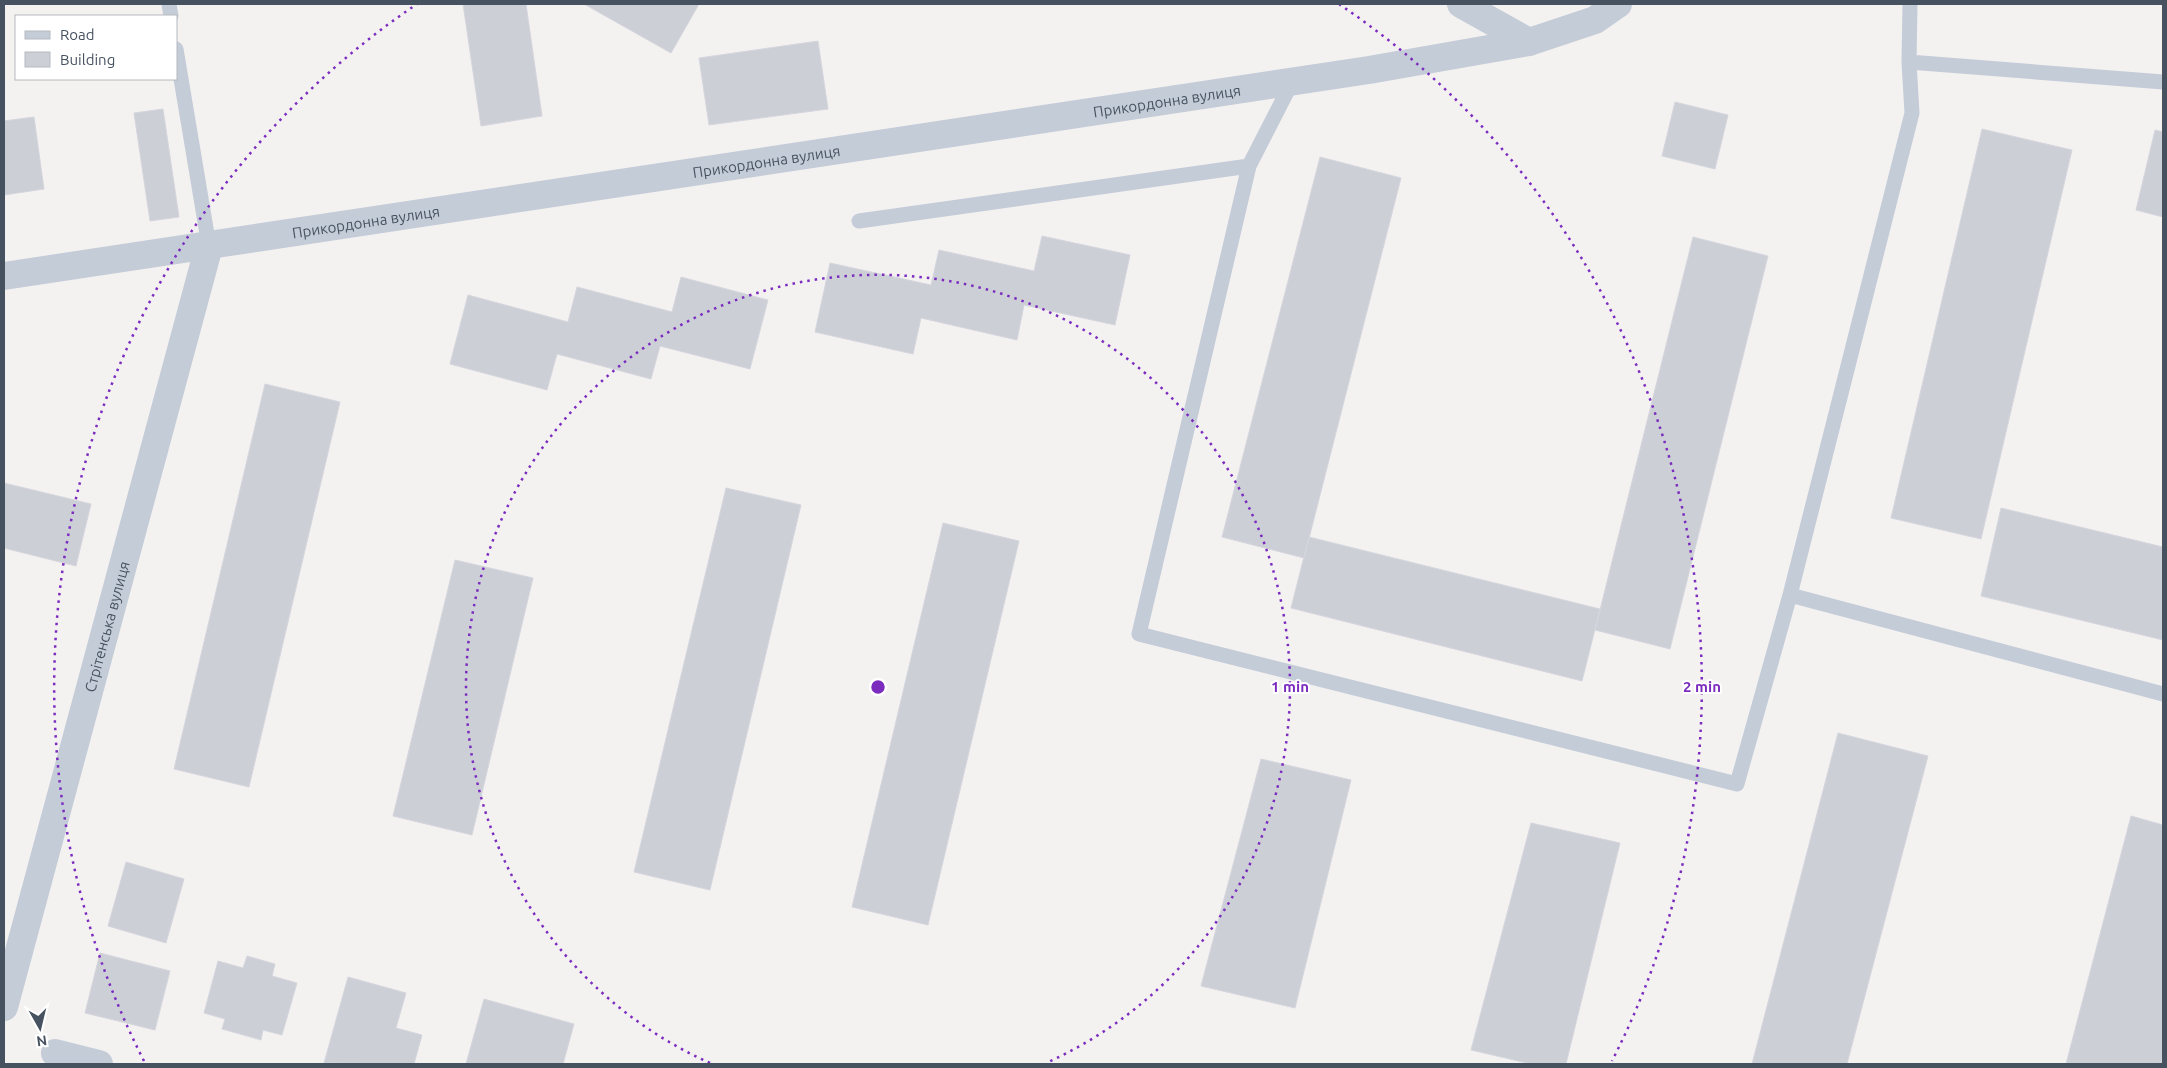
<svg xmlns="http://www.w3.org/2000/svg" width="2167" height="1068" viewBox="0 0 2167 1068" font-family="Ubuntu,sans-serif">
<style>
.building{fill:#cdcfd7;stroke:#d5d6dd}
.lines{fill:none;stroke-linecap:round;stroke-linejoin:round}
.lane{stroke:#c4ccd7;stroke-width:15}
.street{stroke:#c4ccd7;stroke-width:28}
.ring{fill:none;stroke:#7b2cbf;stroke-width:2.5;stroke-dasharray:2.5 5}
.labels{text-anchor:middle;dominant-baseline:central;stroke-width:4;stroke-linejoin:round;paint-order:stroke}
.street-label{font-size:15px;fill:#475261;stroke:#fff}
.centre{fill:#7b2cbf;stroke:#fff;stroke-width:2.5}
.ring-label{font-size:15px;text-anchor:middle;font-weight:bold;fill:#7b2cbf;stroke:#fff;stroke-width:4;stroke-linejoin:round;paint-order:stroke}
</style>
<rect width="100%" height="100%" fill="#f4f1f1"/>
<path class="building" d="M463,4H526L542,116L481,126Z
M584,4H699L671,53Z
M818,41L828,109L709,125L699,58Z
M1675,102L1728,115L1715,169L1662,156Z
M163,109L179,217L150,221L134,113Z
M34,117L44,189L4,195V121Z
M1982,129L2072,150L1981,539L1891,518Z
M2155,130L2163,132V217L2136,210Z
M1320,157L1401,178L1304,558L1222,537Z
M1042,236L1130,255L1115,325L1024,305L1017,340L921,318L913,354L815,332L830,263L931,285L939,250L1034,271Z
M1693,237L1768,256L1670,649L1595,630Z
M681,277L768,300L750,369L660,346L651,379L557,354L547,390L450,364L468,295L568,322L577,287L672,312Z
M265,384L340,402L249,787L174,769Z
M4,483L91,504L76,566L4,548Z
M726,488L801,505L710,890L634,872Z
M2001,508L2163,547V640L1981,596Z
M943,523L1019,541L928,925L852,907Z
M1309,537L1600,609L1582,681L1291,608Z
M455,560L533,578L472,835L393,816Z
M1838,733L1928,756L1847,1064H1752Z
M1261,759L1351,780L1295,1008L1201,986Z
M2131,816L2163,825V1057L2161,1064H2066Z
M1531,823L1620,843L1566,1064H1531L1471,1050Z
M126,862L184,879L166,943L108,926Z
M100,953L170,971L155,1030L85,1013Z
M247,956L275,964L272,976L297,983L282,1035L263,1030L261,1040L222,1029L225,1019L204,1013L218,961L243,968Z
M348,977L406,993L396,1028L422,1035L414,1064L324,1063Z
M484,999L574,1024L563,1064H466Z"/>
<g class="lines">
<path class="lane" d="M169,4L171,16
M1910,4L1909,62L1912,113L1790,595L2163,694
M176,49L209,246
M1909,62L2163,82
M1292,82L1249,166L1139,634L1737,784L1790,595
M859,221L1249,166"/>
<g class="street">
<path d="M1529,42L1595,20L1618,4"/>
<path id="s1" d="M4,276L1369,70L1529,42L1461,4"/>
<path id="s2" d="M4,1007L209,246"/>
<path d="M55,1053L99,1064"/>
</g>
</g>
<g class="ring">
<path d="M710 1063A412 412 0 1 1 1046 1063"/>
<path d="M144 1061A824 824 0 0 1 417 4M1339 4A824 824 0 0 1 1612 1061"/>
</g>
<g class="labels">
<g class="street-label">
<text stroke="none"><textPath href="#s1" startOffset="1176">Прикордонна вулиця</textPath></text>
<text stroke="none"><textPath href="#s1" startOffset="771">Прикордонна вулиця</textPath></text>
<text stroke="none"><textPath href="#s1" startOffset="366">Прикордонна вулиця</textPath></text>
<text stroke="none"><textPath href="#s2" startOffset="394">Стрітенська вулиця</textPath></text>
</g>
</g>
<circle cx="878" cy="687" r="8" class="centre"/>
<g class="ring-label">
<text x="1290" y="692">1 min</text>
<text x="1702" y="692">2 min</text>
</g>
<rect width="2167" height="1068" fill="none" stroke="#475261" stroke-width="10"/>
<rect x="15" y="15" width="162" height="65" fill="#ffffff" stroke="#b5bac0"/>
<rect x="25" y="31" width="25" height="8" fill="#c4ccd7" stroke="#b5bac0"/>
<text x="60" y="40" font-size="15" fill="#475261">Road</text>
<rect x="25" y="52" width="25" height="15" fill="#cdcfd7" stroke="#b5bac0"/>
<text x="60" y="65" font-size="15" fill="#475261">Building</text>
<g transform="translate(40 1028) rotate(172)" stroke="#ffffff" stroke-width="4" paint-order="stroke">
<path d="M0-4L9 19L0 12L-9 19Z" fill="#475261"/>
<text y="-8" font-size="14" font-weight="bold" text-anchor="middle" fill="#475261">N</text>
</g>
</svg>
